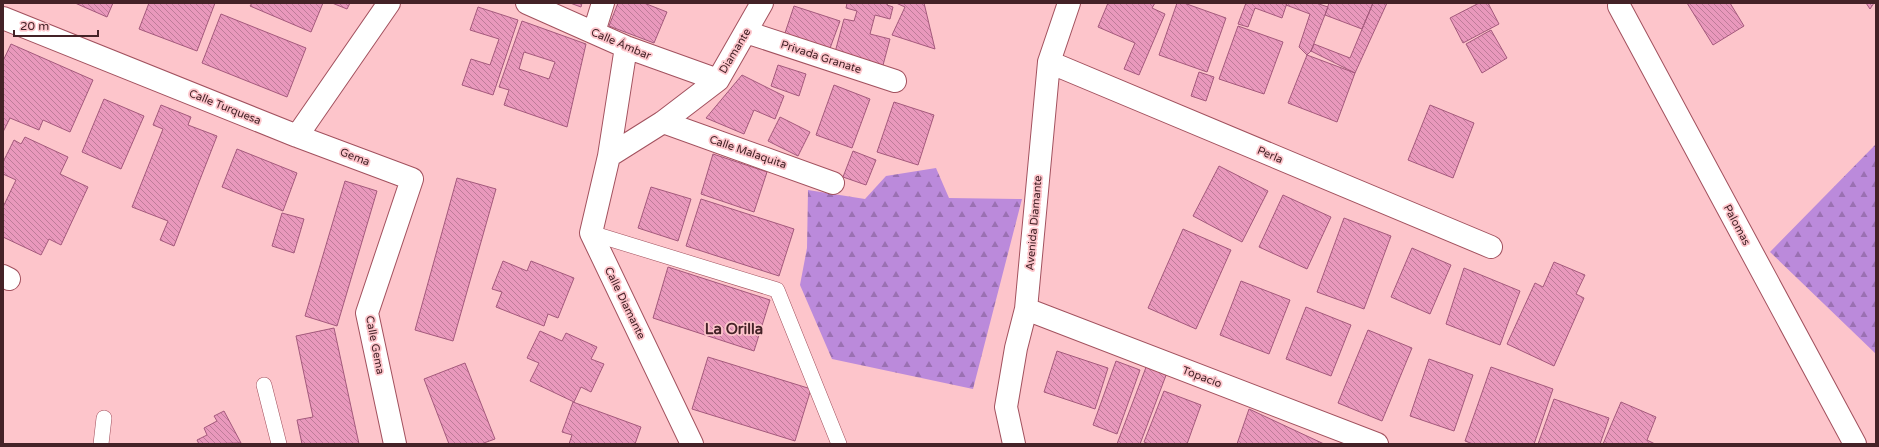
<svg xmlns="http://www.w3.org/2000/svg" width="1879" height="447" viewBox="0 0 1879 447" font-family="'Varela Round',sans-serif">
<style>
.forest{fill:url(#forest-firs)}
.building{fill:url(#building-back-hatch);stroke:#a4597c;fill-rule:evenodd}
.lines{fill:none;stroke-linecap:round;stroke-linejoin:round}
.service-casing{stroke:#a2515e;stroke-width:16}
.minor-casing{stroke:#a2515e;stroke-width:24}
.service{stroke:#fff;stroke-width:15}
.minor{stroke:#fff;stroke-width:22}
.labels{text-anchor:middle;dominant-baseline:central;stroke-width:3.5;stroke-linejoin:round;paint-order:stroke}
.street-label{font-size:11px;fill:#442227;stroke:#fdc5cb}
.district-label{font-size:15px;font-weight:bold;fill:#442227;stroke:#fdc5cb}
</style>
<defs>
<pattern id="forest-firs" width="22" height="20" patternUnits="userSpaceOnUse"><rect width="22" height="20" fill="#bb8adb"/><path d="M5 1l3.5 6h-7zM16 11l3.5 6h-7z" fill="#9a70b2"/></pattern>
<pattern id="building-back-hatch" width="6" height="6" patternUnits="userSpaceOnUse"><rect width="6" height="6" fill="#e998bc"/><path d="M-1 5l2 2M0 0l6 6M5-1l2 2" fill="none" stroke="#be7c99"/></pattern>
</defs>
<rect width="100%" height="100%" fill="#fdc5cb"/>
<path class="forest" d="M1876,144V354L1770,252Z
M936,168L949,198L1022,199L973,389L832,359L800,285L807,248L808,190L865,199L886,176Z"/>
<path class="building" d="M75,3H113L107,17Z
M149,3H215L197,51L139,29Z
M252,3H323L311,32L250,6Z
M332,3H350L347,9Z
M570,3H582L581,7Z
M618,3H644L667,12L654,43L609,26Z
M847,3H888L887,5L893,7L890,19L875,15L870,34L890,39L882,69L834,56L844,19L854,21L857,11L846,8Z
M896,3H924L935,49L892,35L905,7Z
M1108,3H1155L1152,8L1165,14L1139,75L1124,69L1135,43L1098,27Z
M1177,3H1184L1226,18L1207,72L1159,55Z
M1246,3H1287L1282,18L1255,8L1248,27L1238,24Z
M1287,3H1316L1328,7L1311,51L1307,55L1299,47L1310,14L1286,5Z
M1329,3H1373L1362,29L1325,15Z
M1373,3H1387L1355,73L1311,51L1314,44L1350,58Z
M1479,3H1488L1499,24L1463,43L1450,18Z
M1687,3H1730L1744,26L1713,45Z
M1866,3H1874L1870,9Z
M794,6L840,21L829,51L784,36Z
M478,7L518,20L493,95L462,85L471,59L490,65L499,39L470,30Z
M221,14L306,48L287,97L202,63Z
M522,21L586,44L567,127L504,105L509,90L499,87ZM524,52L555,62L549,79L519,69Z
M1238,26L1283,42L1264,94L1219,79Z
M1491,30L1507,58L1482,73L1466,44Z
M11,44L93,80L70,132L43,120L39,130L10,118L3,132V61Z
M1307,55L1355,73L1337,122L1288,103Z
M778,65L806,74L799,96L771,86Z
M1199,72L1214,77L1206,101L1191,96Z
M742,75L784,96L775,119L754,110L744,134L706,118Z
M834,85L870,99L852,148L816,135Z
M104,99L144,116L121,169L82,152Z
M894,102L934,115L918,165L877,152Z
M161,105L191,117L188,125L217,136L174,246L160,240L168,221L132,207L163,129L153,125Z
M1430,105L1474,123L1453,178L1408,160Z
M780,117L810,132L798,156L768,141Z
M25,137L68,157L60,174L88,187L61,245L49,239L41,255L3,237V207L16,180L3,174V162L14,140L21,144Z
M237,149L297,173L283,211L222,187Z
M853,151L876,160L866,185L843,177Z
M713,154L767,172L754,212L701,194Z
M1219,166L1268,191L1242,242L1193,216Z
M457,178L496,189L453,341L415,330Z
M345,181L377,191L337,326L305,316Z
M651,187L691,199L678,241L638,228Z
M1283,195L1331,217L1307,269L1259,247Z
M701,199L794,229L779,276L686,246Z
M282,213L304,219L294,253L272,246Z
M1344,218L1391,236L1364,309L1317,292Z
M1183,229L1231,250L1196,329L1148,308Z
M1412,248L1451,265L1430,314L1391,297Z
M503,261L527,271L531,261L574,278L558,318L548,314L544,326L496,307L502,292L492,289Z
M1554,262L1585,275L1576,294L1584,298L1554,366L1507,344L1535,283L1543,287Z
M668,267L770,300L754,351L653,318Z
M1464,268L1520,291L1500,345L1446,324Z
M1241,281L1290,300L1269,354L1220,335Z
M1306,307L1351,325L1331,376L1286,359Z
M334,328L359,444H302L297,420L313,417L296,336Z
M1368,330L1412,348L1382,421L1338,403Z
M540,331L562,341L566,333L597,347L591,359L604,364L591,392L581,387L574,402L530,381L539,363L527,358Z
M1057,351L1108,368L1095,409L1044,392Z
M708,357L811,389L795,441L692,409Z
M1429,359L1473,375L1454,431L1410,416Z
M1116,361L1140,370L1117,434L1093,425Z
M1148,362L1168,370L1140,444H1117Z
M465,363L495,439L481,444H449L424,379Z
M1491,367L1553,389L1534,444H1473L1465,441Z
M1164,391L1201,405L1187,444H1149L1144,442Z
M1554,399L1609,418L1600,444H1538Z
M573,402L641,427L635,444H569L572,435L562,432Z
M1621,402L1656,417L1647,440L1655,444H1603Z
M1249,409L1324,444H1237Z
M224,411L241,443L199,444L197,440L207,435L204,428L217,421L214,416Z"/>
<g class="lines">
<g class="service-casing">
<path id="service" d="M591,233L777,290L839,444
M264,385L279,444
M101,444L104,418"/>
</g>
<g class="minor-casing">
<path id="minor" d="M527,3L626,47L718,80
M1619,6L1855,444
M3,18L297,136L412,179L367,313L395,444
M594,32L603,3
M746,32L895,81
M626,47L609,156L591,233L692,444
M1049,62L1491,247
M663,122L833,183
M297,136L389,3
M609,156L663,122L718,80L762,3
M3,276L9,279
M1026,309L1377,444
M1014,444L1006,407L1016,348L1026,309L1049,62L1069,3"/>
</g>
<use href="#service" class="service"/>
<use href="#minor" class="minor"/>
</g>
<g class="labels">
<g class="street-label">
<text transform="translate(621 44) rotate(23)">Calle Ámbar</text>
<text transform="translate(735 51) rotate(-59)">Diamante</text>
<text transform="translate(821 57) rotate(18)">Privada Granate</text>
<text transform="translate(225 107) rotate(22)">Calle Turquesa</text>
<text transform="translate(748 152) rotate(19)">Calle Malaquita</text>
<text transform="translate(1270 155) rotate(23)">Perla</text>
<text transform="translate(355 157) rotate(21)">Gema</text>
<text transform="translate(1034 223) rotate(-85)">Avenida Diamante</text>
<text transform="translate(1737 225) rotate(62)">Palomas</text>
<text transform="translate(625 303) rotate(64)">Calle Diamante</text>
<text transform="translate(375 345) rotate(79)">Calle Gema</text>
<text transform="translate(1202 377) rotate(21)">Topacio</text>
</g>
<g class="district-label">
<text x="734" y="329">La Orilla</text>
</g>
</g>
<rect width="1879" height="447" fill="none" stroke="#442227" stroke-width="8"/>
<path d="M14 30v6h84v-6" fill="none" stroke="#442227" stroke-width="2"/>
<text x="20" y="30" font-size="12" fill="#442227" stroke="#fdc5cb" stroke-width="3" paint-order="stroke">20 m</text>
</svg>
